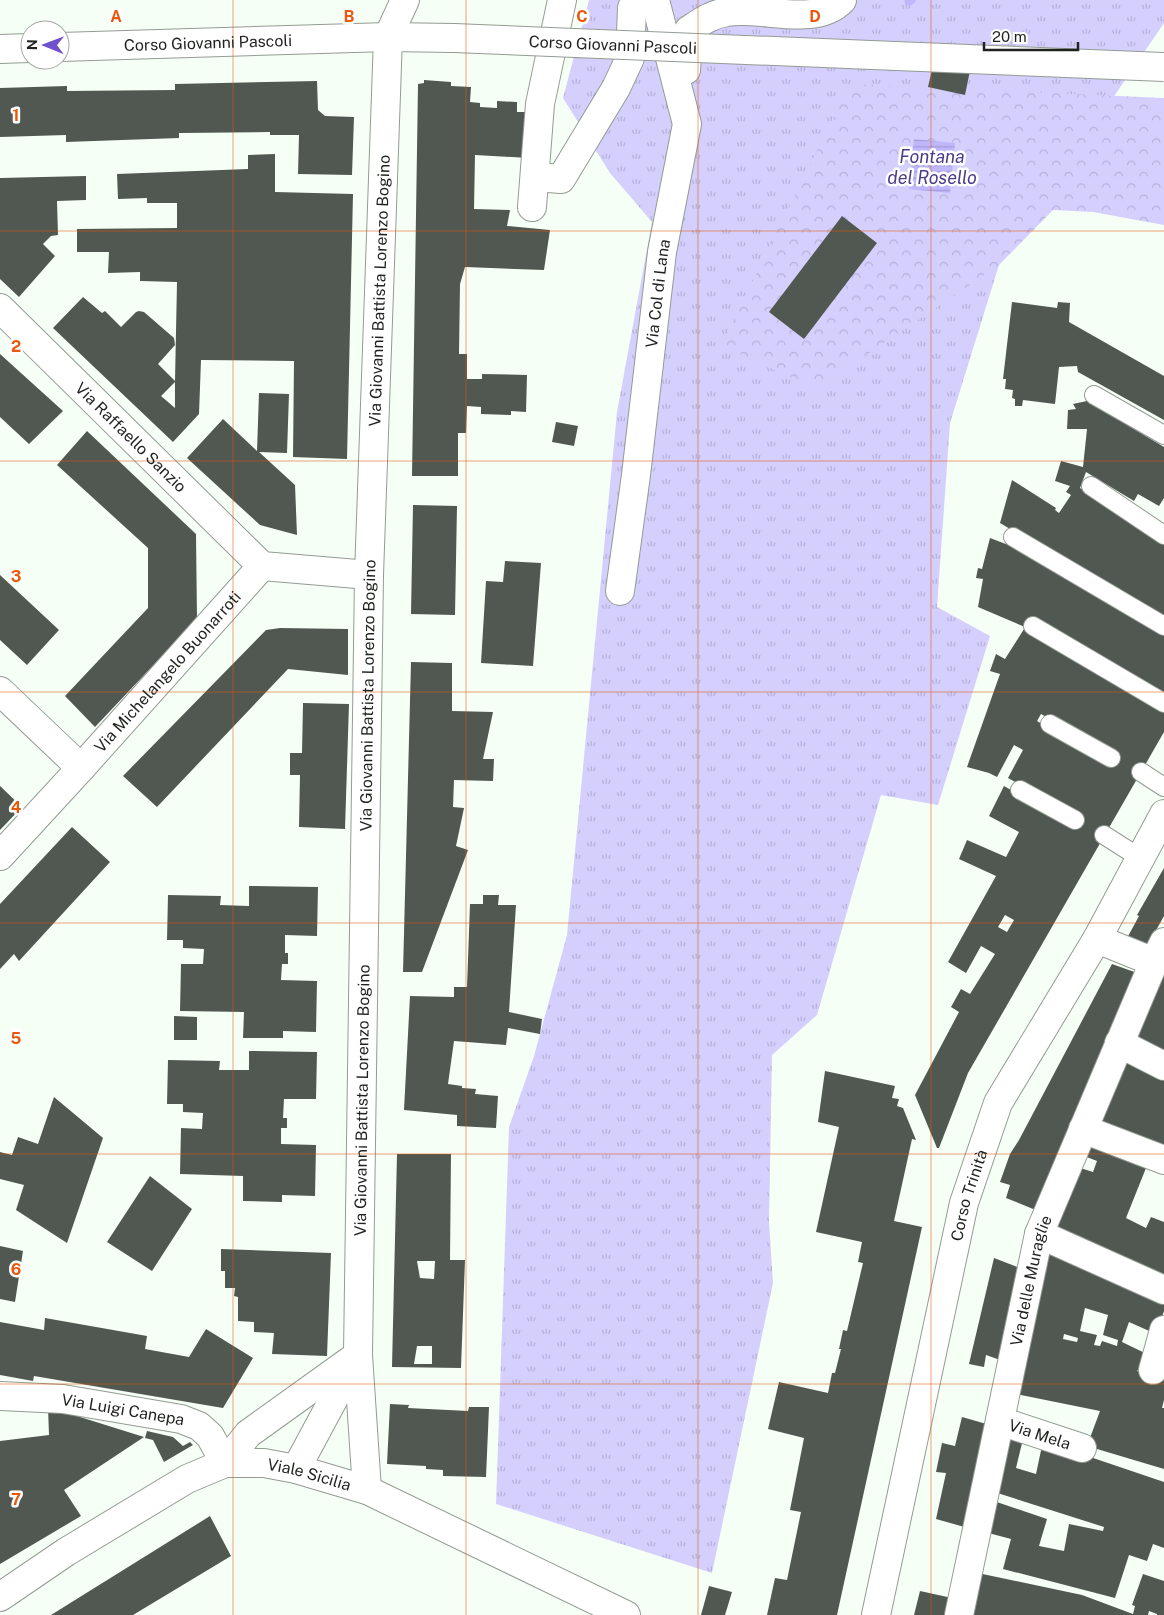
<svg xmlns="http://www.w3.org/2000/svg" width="1164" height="1615" viewBox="0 0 1164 1615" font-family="'Public Sans',sans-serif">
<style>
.grass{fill:url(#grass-tufts)}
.park{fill:url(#park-crowns)}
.water{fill:url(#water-rules)}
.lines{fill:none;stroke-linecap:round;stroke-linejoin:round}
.stream{stroke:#bfb6fb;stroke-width:9}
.building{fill:#515851;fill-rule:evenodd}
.service-casing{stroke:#939b93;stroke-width:20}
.minor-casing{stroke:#939b93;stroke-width:30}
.tertiary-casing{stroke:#939b93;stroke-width:30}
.secondary-casing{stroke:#939b93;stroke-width:30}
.service{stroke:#fff;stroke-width:18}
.minor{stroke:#fff;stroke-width:28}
.tertiary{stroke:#fff;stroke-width:28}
.secondary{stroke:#fff;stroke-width:28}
.secondary-bridge-casing{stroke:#939b93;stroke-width:30;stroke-linecap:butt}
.secondary-bridge{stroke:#fff;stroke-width:28}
.grid{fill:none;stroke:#e8590c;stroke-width:1;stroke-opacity:0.55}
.labels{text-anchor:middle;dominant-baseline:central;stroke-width:5;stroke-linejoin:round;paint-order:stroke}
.street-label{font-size:16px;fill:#1f221f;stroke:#fff}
.water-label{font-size:18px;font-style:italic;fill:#4d3c8b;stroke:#fff}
.grid-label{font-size:16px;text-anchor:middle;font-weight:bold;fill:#e8590c;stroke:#fff;stroke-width:5;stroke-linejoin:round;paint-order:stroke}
</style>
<defs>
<pattern id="grass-tufts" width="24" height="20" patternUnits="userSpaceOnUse" patternTransform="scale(1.25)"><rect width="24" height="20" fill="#d4cffd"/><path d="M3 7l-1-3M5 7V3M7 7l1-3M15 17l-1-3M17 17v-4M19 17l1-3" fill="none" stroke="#b6b1d8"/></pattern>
<pattern id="park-crowns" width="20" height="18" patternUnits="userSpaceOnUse" patternTransform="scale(1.25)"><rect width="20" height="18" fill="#d4cffd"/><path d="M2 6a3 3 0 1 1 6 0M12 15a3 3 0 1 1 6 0" fill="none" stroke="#b6b1d8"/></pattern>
<pattern id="water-rules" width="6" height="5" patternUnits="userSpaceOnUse" patternTransform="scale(1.25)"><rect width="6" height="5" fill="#bfb6fb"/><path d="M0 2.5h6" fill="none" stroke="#a49cd7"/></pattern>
</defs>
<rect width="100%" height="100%" fill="#f6fff6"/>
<path class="grass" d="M589,0H1164V23L999,265L950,423L937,607L990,636L938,805L881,795L817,1015L772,1055L769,1222L773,1283L712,1573L496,1504L509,1127L534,1056L567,935L617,412L652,222L610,173L563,98Z"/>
<path class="park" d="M850,84L1164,98V225L1093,212L1053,210L999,265L816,389L721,345Z"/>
<path class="water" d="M914,139L955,143L950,193L909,189Z"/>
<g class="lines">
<path class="stream" d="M909,1L911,0"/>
</g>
<path class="building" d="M937,48L973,56L965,95L928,87Z
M424,80L451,82V86L471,87L470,102L480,103V107L497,108V101L517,102V112H528V158L475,155L474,209L510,210L507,226L550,230L544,270L465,267L460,284L459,354H467V379H482V374L527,375L526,412L511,411V415L481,414V407L467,406L466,433H458V476H412L418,84L424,83Z
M317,81L318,110L325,116L354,117L352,175L298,174L299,135H270V132L179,133V138L66,142V135L0,137V88L67,86V91L175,90V84Z
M275,154V192L353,194L347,459L293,457L294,361L201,360L199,414L173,442L53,328L83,297L102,313L105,311L121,327L136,312L139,311L144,312L174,338L175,345L158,364L175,381L177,282L140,281V272L108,273L109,252H77V229L177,228V203H147V198L118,199L117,174L248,169V155ZM175,382V408L161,396Z
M86,176V200L57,201L58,235L51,236L43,244L55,256L19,297L0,279V178Z
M842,216L877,243L804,339L769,312Z
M1012,302L1057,308L1058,302L1070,303L1069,322L1164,376V420L1078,372L1077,366L1059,367L1055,404L1023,400L1022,406H1015V399L1012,398L1013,390L1005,389L1006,379H1003Z
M0,354L63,411L29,444L0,417Z
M259,393L289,394L287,453L259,452L295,485L297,535L260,525L187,458L223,419L257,451Z
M1087,401L1164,447V498L1159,506L1138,494L1134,501L1086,472L1080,488L1164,542V617L1055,556L1000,523L1012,480L1056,508L1055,510L1059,513L1071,495L1066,492L1070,486L1055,481L1061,461L1083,467L1087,429H1067L1068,410L1076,409L1073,404Z
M556,422L578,426L574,446L552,442Z
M87,431L196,534L197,619L95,727L65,696L148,608V548L57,465Z
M413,505L457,506L455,615L411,614Z
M990,538L1011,546L1164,633V694L1025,627L978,607L983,579L976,578L978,568L982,569Z
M505,561L541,563L533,666L481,663L486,581L503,582Z
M0,575L59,630L27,665L0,640Z
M280,628L348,629V675L288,669L157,807L123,776L266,630Z
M1024,629L1164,710V732L968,1073L939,1148H937L915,1095L959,1012L951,1007L961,989L970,994L995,954L981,946L966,973L948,962L996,876L959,859L967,840L1006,857L1019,832L989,816L1004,786L1073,825L1078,816L1008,778L1023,750L1014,745L997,777L989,773L967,767L1000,674L990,671L996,654L1005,659ZM1041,714L1082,737L1108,764L1037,721ZM1005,915L1014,920L1007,932L998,927Z
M411,662L452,663V711L493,712L483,759H494L493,781L454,780L453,807L464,808L456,846L468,850L422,972H403Z
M303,703L349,704L345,829L299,827L300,775H290V753H302Z
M0,786L22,807L0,830Z
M72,827L110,862L19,961L14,954L0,969V904Z
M1164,868V916L1145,950L1126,940L1139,916L1137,915Z
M249,886L318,887L317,936L285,935V953H288V964H282L281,980L317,981L316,1032L283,1031V1038H243L244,1012L180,1011L181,964H203L204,949L183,948V940H167L168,895L221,896L220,905L249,906Z
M483,895H499L498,905H516L509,1012L542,1019L540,1034L508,1028L506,1045L454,1041L448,1084L462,1086V1088L476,1089L475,1094L498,1096L496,1128L457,1126V1115L404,1110L410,996L454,997V987H467L470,904H483Z
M1164,962V1060L1131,1043Z
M1112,964L1140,974L1043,1213L1006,1198L1010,1185L1000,1182L1010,1154L1019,1140Z
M174,1016L197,1017V1040H174Z
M249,1051L317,1052L316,1099H284L283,1118H287V1128H281V1144L316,1145L315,1196L282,1195V1202L243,1201V1176L180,1174L181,1128L202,1129L203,1113L183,1112V1104H167L168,1060L220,1061L219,1070H249Z
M1123,1054L1164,1076V1148L1093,1124Z
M825,1071L895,1086L892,1098L899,1099L897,1106L903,1108L916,1140L912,1139L894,1221L922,1227L837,1615H767L775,1578L787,1580L801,1512L790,1510L804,1438L768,1429L779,1382L828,1393L832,1373H835L841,1349H839L843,1330L847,1331L863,1263L858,1262L862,1242L816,1232L839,1127L818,1122Z
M54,1097L103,1138L67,1243L16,1210L24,1185L0,1179V1152L12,1155L18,1137L38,1144Z
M1087,1138L1148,1163L1126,1218L1146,1228L1151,1217L1164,1222V1276L1052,1228L1074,1166L1093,1172L1097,1161L1079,1154Z
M397,1154H451L450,1260H465L461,1368L392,1367ZM417,1261H435L434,1279L420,1278ZM417,1346H432V1364H414Z
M150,1176L192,1209L152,1271L107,1242Z
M0,1246L23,1251L15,1302L0,1299Z
M1046,1247L1164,1299V1311L1156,1334L1129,1322L1122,1342L1149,1355L1137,1371L1160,1377L1164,1359V1400L1162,1408H1164V1469L1087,1446L1100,1411L1011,1393ZM1085,1308L1108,1315L1103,1335L1118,1340L1117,1346L1102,1341L1100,1346L1094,1345L1097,1335L1080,1331ZM1064,1334L1078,1338L1077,1342L1063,1339Z
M221,1249L331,1253L327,1356L272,1354L274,1333L254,1332V1322L238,1321V1297L234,1296L235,1288H225V1271H221Z
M994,1258L1025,1270L1003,1361L986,1355L984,1367L969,1364Z
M45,1318L147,1336L145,1349L189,1357L206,1329L253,1358L223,1408L34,1376L33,1381L0,1375V1322L44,1330Z
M390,1404L409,1405L408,1408L468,1411L469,1407H489L486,1477L443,1476V1470L426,1469V1466L387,1464Z
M48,1407L144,1437L64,1490L81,1516L0,1564V1441L49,1435Z
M962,1417L990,1425L968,1528L936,1519L946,1473L936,1472L942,1443L955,1446Z
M1002,1429L1024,1435L1016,1468L1036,1474L1043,1441L1164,1482V1548L1153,1544L1147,1561L1129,1555L1115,1598L1003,1569L1011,1539L981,1531L988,1499L1047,1519L1039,1546L1064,1551L1069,1524L1103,1531L1104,1527L991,1491Z
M147,1431L173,1437L183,1446L190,1442L193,1445L164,1462L153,1440L145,1438Z
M210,1516L231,1556L133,1615H51Z
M973,1572L1082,1595L1133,1614L1135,1606L1132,1605L1143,1574L1164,1581V1615H1157V1614L1149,1611L1148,1615H964Z
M709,1586L732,1592L725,1615H701Z
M920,1591L952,1598L949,1615H914Z"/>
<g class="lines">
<g class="service-casing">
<path id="service" d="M1094,395L1164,435
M1091,486L1164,535
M1013,537L1164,626
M1033,626L1164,703
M1050,724L1111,758
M1141,772L1164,787
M1020,790L1075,820
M1104,835L1140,858"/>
</g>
<g class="minor-casing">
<g id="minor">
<path d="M388,37L405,0"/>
<path d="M686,70L689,30C701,22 712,14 727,12C762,6 815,28 842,0"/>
<path d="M535,177L561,179L616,88L630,58L632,8L635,0"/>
<path d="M532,207L540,104L562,0"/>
<path id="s1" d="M620,591L636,475L662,252L687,124L655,0"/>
<path d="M0,691L81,768"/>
<path id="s2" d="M0,856L81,768L262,566"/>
<path d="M1097,939L1154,962"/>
<path d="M1119,1043L1164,1066"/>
<path d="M1083,1129L1164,1160"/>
<path d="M1039,1234L1164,1290"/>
<path d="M1153,1370L1164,1330"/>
<path id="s3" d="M0,1396L63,1399L181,1419L199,1426L210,1436L225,1463"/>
<path id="s4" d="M1000,1421L1082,1448"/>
<path id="s5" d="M959,1615L1039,1234L1154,962L1164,942"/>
</g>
</g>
<g class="tertiary-casing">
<g id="tertiary">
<path id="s6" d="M0,308L262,566L369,575"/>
<path d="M225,1463L248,1434L358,1355"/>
<path d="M296,1469L354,1361"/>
<path id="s7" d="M367,1490L358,1355L369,575L388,37"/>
</g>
</g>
<g class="secondary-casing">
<g id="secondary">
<path id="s8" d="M60,47L388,37L454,38"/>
<path d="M0,49L30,48"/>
<path id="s9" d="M0,1597L66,1552L187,1479L225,1463H264L296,1469L367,1490L626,1615"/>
<path id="s10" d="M876,1615L964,1203L998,1103L1097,939L1164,814"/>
</g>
</g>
<use href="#service" class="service"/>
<use href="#minor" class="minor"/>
<use href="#tertiary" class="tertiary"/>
<use href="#secondary" class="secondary"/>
<g class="secondary-bridge-casing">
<g id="secondary-bridge">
<path id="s11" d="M454,38L1164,67"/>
</g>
</g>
<use href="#secondary-bridge" class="secondary-bridge"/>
</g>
<path class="grid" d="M233,0V1615M466,0V1615M698,0V1615M931,0V1615M0,231H1164M0,461H1164M0,692H1164M0,923H1164M0,1154H1164M0,1384H1164"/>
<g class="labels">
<g class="street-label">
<text stroke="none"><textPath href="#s8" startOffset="148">Corso Giovanni Pascoli</textPath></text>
<text stroke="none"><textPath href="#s11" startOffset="159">Corso Giovanni Pascoli</textPath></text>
<text stroke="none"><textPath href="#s7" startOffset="1200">Via Giovanni Battista Lorenzo Bogino</textPath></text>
<text stroke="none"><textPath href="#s1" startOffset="300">Via Col di Lana</textPath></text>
<text stroke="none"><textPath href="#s6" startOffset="184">Via Raffaello Sanzio</textPath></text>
<text stroke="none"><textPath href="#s2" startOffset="249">Via Michelangelo Buonarroti</textPath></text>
<text stroke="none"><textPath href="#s7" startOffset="795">Via Giovanni Battista Lorenzo Bogino</textPath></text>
<text stroke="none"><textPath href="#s7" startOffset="390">Via Giovanni Battista Lorenzo Bogino</textPath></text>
<text stroke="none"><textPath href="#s10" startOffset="430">Corso Trinità</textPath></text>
<text stroke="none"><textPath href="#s5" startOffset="342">Via delle Muraglie</textPath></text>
<text stroke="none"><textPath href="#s3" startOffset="124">Via Luigi Canepa</textPath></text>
<text stroke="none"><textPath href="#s4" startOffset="42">Via Mela</textPath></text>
<text stroke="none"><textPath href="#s9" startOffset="348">Viale Sicilia</textPath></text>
</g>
<g class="water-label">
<text x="932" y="156">Fontana<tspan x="932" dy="21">del Rosello</tspan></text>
</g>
</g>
<g class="grid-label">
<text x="116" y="22">A</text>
<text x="349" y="22">B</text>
<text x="582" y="22">C</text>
<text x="815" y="22">D</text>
<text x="16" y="121">1</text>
<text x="16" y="352">2</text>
<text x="16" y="582">3</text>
<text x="16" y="813">4</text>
<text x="16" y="1044">5</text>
<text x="16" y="1275">6</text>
<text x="16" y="1505">7</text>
</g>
<g transform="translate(45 45) rotate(271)"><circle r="24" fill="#ffffff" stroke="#a5a7a5"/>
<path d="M0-4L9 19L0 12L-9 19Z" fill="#6f51cb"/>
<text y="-8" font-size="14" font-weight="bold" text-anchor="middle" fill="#1f221f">N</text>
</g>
<path d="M984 42v8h94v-8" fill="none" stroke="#1f221f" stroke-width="2.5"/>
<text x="992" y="42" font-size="15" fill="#1f221f" stroke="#ffffff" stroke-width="4" paint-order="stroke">20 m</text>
</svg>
